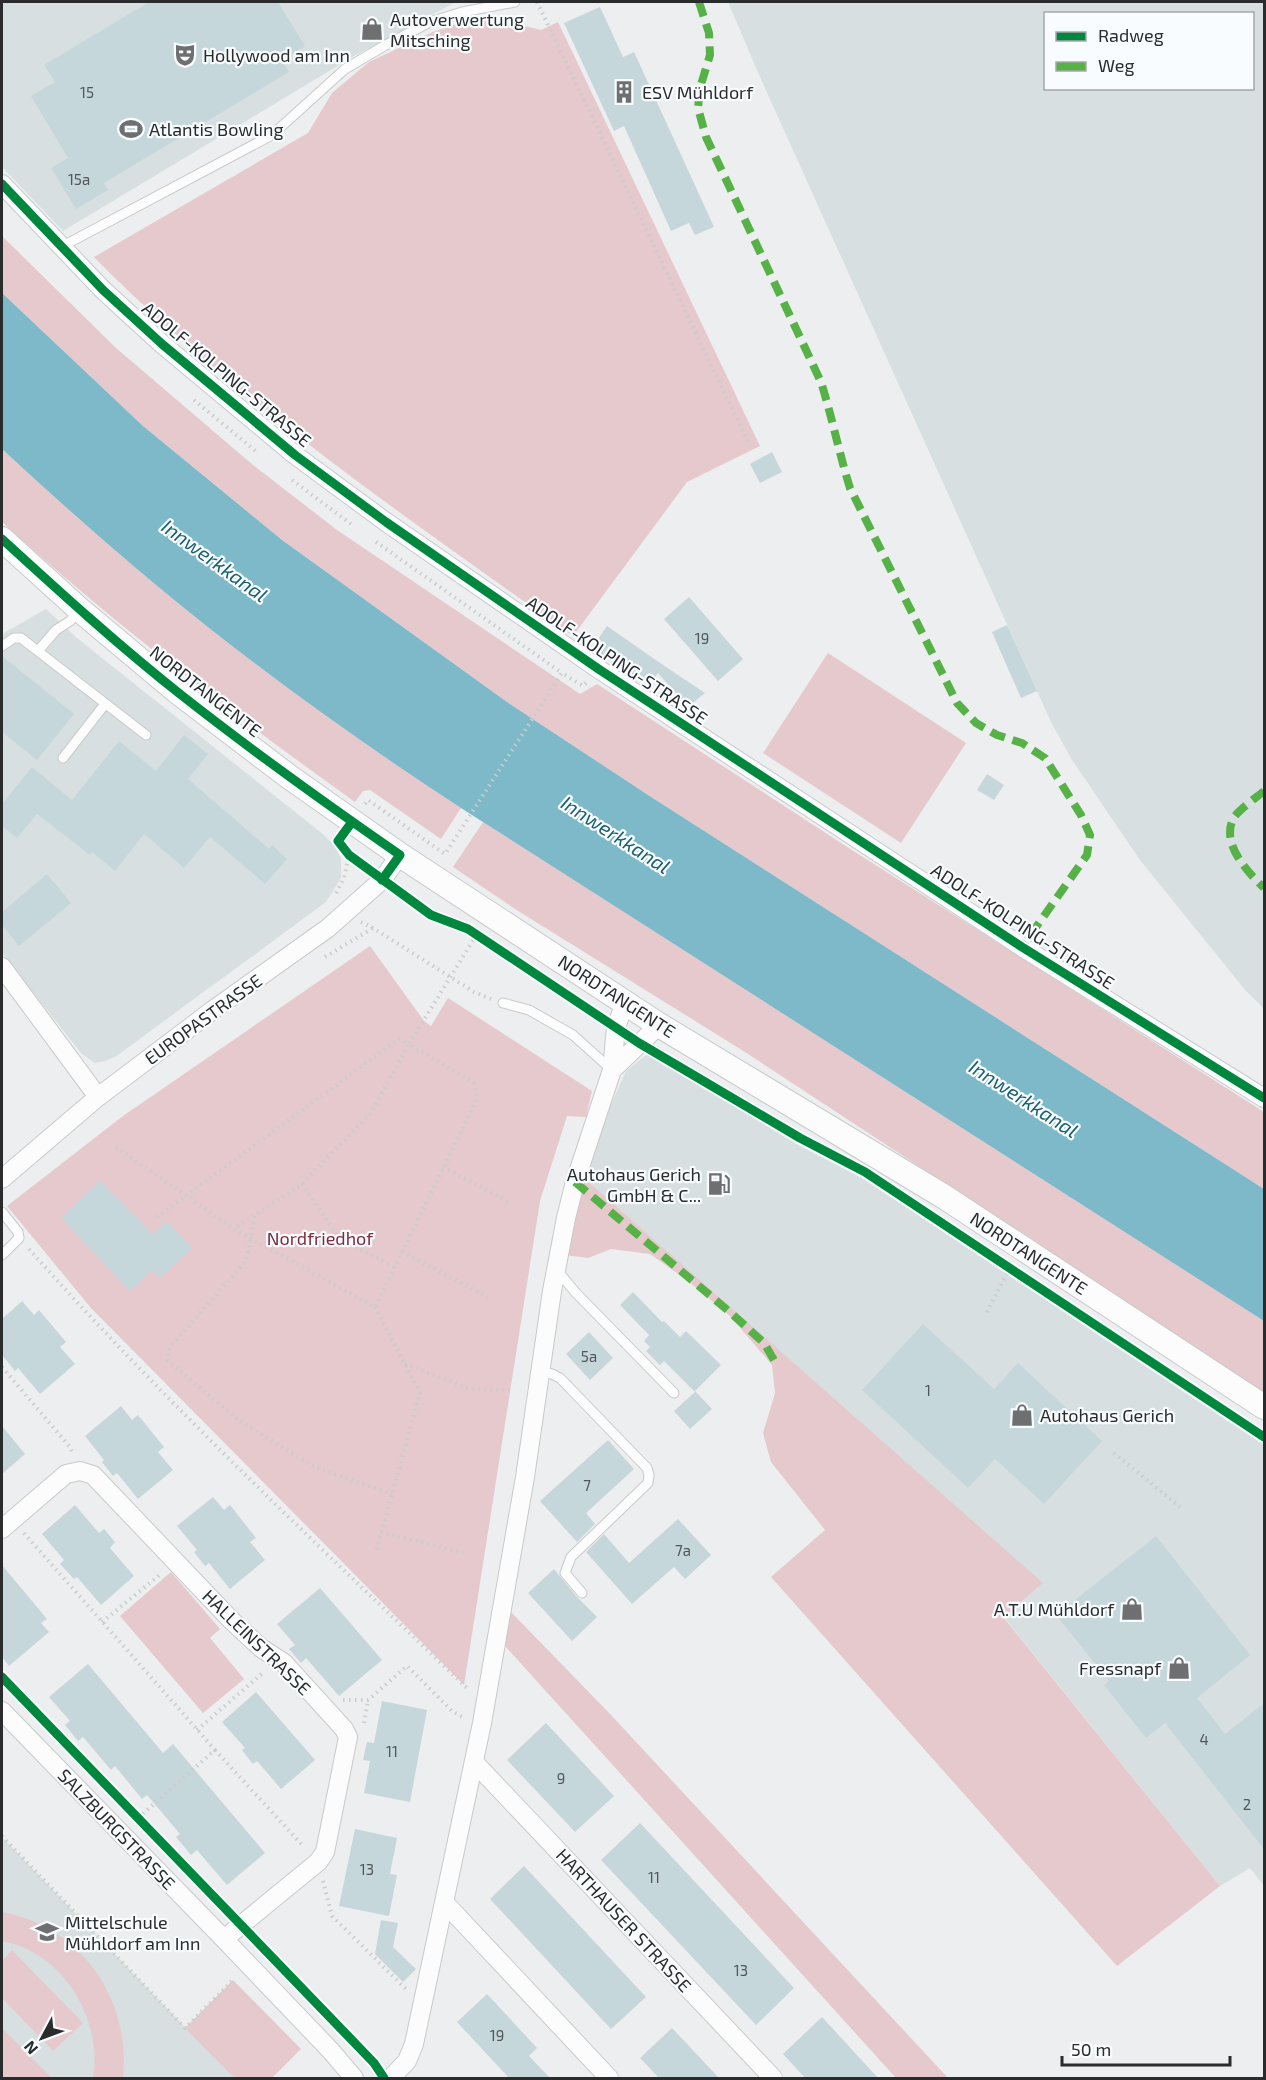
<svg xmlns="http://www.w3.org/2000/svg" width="1266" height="2080" viewBox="0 0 1266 2080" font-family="'Exo 2',sans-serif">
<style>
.built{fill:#d7dfe0;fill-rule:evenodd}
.green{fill:#e5c9cd}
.water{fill:#7db9c8}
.building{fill:#c6d7dc}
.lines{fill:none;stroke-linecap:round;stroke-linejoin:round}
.service-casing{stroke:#c8caca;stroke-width:11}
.minor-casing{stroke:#c8caca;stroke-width:20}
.secondary-casing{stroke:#c8caca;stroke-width:26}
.path{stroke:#cbcccc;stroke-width:4;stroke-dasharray:1.5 4.5;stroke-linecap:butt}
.service{stroke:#fcfcfd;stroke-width:9}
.minor{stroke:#fcfcfd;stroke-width:18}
.secondary{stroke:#fcfcfd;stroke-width:24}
.quiet{stroke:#56b246;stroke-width:8;stroke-dasharray:15 8;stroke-linecap:butt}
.cycleway-casing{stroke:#f8fcfe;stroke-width:13}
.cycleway{stroke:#00873e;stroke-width:9}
.labels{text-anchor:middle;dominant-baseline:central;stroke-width:4.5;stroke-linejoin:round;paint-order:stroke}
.number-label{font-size:15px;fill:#515658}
.poi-label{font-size:18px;fill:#2a2b2c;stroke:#f8fcfe;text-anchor:start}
.street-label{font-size:18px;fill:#2a2b2c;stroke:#f8fcfe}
.park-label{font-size:18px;fill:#7e2a3b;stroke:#f8fcfe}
.water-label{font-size:20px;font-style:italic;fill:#1c606f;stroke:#f8fcfe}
</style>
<rect width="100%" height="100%" fill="#eceeef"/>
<path class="built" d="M2,2H456L354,56L63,231L2,167Z
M728,2H1264V1009L1246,991L1140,860L1072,760L1051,722L760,77ZM1046,14H1252V88H1046Z
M46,609L77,638L324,835L335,847L341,858V878L326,902L115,1057L105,1061L95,1063L81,1053L2,953V634Z
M649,1053L796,1144L862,1178L1264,1445V1886L1250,1868L1220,1886L1003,1616L1042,1584L584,1178L608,1111L626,1071Z
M2,1837L234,2078H2Z"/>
<path class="green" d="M495,19L541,30L558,22L760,446L687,482L573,636C408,519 236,401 94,257L308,133L332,93L369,62L433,32L465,21Z
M2,236L116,348L253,465L337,530L580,694L597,684L844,845L1264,1112V1189L648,795L507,702L282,540L143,426L2,293Z
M2,449C69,511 137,571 209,628C290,692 375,752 461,808L441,839L370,790L363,791L355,802C232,714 113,623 2,522Z
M828,653L966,743L901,843L763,753Z
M483,822L1264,1321V1393L745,1052L515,909L453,867Z
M370,946L424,1021L431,1026L448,998L592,1091L586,1117L567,1116L540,1201L464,1685L91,1308L7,1206L123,1116Z
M584,1178L1043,1583L1003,1617L1220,1886L1117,1966L771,1577L825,1530L771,1462L763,1433L775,1393L772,1365L730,1316L688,1281L650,1254L611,1249L588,1258L565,1255Z
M171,1572L220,1629L210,1638L244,1679L203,1713L120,1616Z
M510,1611L611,1715L948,2078H896L505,1646Z
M2,1912C82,1927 131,1999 123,2078H93C103,2019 63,1952 2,1941Z
M12,1950L83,2023L53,2051L2,1998V1961Z
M233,1980L301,2049L272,2078H234L185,2028Z
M2,2028L52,2078H2Z"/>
<path class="water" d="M2,293L143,426L282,540L507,702L648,795L1264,1189V1321L461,808C375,752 290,692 209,628C137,571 69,511 2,449Z"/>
<path class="building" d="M149,2H278L305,46L282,61L289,72L104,183L108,190L76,209L51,168L68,158L31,96L55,82L44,65Z
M600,7L623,57L634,52L714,227L695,235L689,223L671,231L624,126L614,131L564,23Z
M772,452L782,472L760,483L750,464Z
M689,597L743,659L718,681L664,619Z
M1007,625L1037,691L1021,698L992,632Z
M607,626L663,665L705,693L688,707L658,673L648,687L592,648Z
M2,656L74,714L37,760L2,732Z
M184,735L208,754L188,779L269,849L272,845L287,859L265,884L210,837L184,868L144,834L115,871L92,852L90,855L37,814L17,838L2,826V804L32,767L72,800L119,741L156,771Z
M987,774L1004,785L994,800L977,790Z
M47,874L71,903L19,946L2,925V912Z
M100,1180L153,1235L167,1221L192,1248L160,1278L152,1270L130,1291L61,1218Z
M633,1292L662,1322L664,1321L680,1337L686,1331L721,1365L695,1391L712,1409L690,1429L674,1411L695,1392L664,1361L660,1365L646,1351L650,1347L644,1341L649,1335L620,1305Z
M22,1301L34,1315L39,1310L66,1342L60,1347L75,1364L40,1394L18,1368L15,1371L2,1355V1319Z
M923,1324L994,1389L1018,1363L1102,1441L1044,1504L995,1459L968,1488L862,1390Z
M589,1332L613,1358L590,1380L566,1354Z
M121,1406L132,1420L138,1415L164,1447L158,1452L173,1470L138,1499L117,1473L113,1476L102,1462L104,1460L85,1436Z
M2,1426L25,1454L2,1474Z
M608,1440L634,1469L586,1513L595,1524L577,1542L540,1501Z
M213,1497L224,1510L230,1505L256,1538L250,1542L265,1560L230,1589L209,1563L205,1566L194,1552L197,1550L177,1526Z
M75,1505L99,1533L104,1529L115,1542L110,1548L134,1576L101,1605L77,1577L74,1579L60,1564L64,1560L42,1534Z
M678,1519L711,1555L685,1579L674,1567L632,1604L586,1552L604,1534L629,1563Z
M1156,1536L1250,1655L1197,1698L1225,1734L1264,1703V1849L1165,1723L1146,1738L1104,1685L1109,1681L1056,1615Z
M2,1565L47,1619L41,1623L49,1632L9,1666L2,1657Z
M554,1569L577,1597L597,1617L572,1641L528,1593Z
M320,1588L382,1660L339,1696L306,1658L301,1663L289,1649L295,1645L277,1624Z
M88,1664L163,1753L173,1744L265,1853L227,1885L197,1850L191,1855L176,1837L180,1834L147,1795L142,1799L115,1766L111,1770L83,1737L78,1741L65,1725L70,1721L49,1697Z
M256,1692L315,1760L281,1789L257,1761L253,1764L242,1750L245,1748L222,1722Z
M382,1701L427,1710L410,1802L364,1793L370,1761L363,1760L367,1742L374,1743Z
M546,1723L614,1796L575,1832L507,1760Z
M640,1823L794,1988L756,2025L601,1860Z
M355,1829L397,1838L390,1874L397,1875L389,1916L339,1906Z
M524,1866L646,1997L611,2029L490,1899Z
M381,1920L398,1923L393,1947L416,1969L403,1982L375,1954Z
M487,1994L537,2048L529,2056L551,2079H510L457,2022Z
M822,2017L879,2079H806L783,2054Z
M672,2028L720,2079H660L640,2058Z"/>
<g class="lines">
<g class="service-casing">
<path id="service" d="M61,247L272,135L345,69L384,46L430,22L462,12L515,2
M2,646L14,638H21L146,735
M38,651L56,630L70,621L79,611
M63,758L105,704
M503,1003L529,1010L573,1035L612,1070
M2,1212L18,1232L19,1238L2,1255
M556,1269L576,1293L674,1393
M540,1372L552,1374L560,1378L647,1468L649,1475L648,1483L571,1557L565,1573L582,1593"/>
</g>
<g class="minor-casing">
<path id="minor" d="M2,184L103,290L162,344L295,455L386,522L600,670L1022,947L1264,1098
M2,967L98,1097
M612,1070L659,1025
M2,1179L98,1097L213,1010L328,928L382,880L400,855
M2,1529L66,1474L80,1471L93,1475L233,1622L261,1648L284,1663L344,1729L348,1737L325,1852L318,1862L224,1939
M2,1711L224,1939L331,2051L354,2078
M474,1762L773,2078
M444,1902L609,2078
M391,2078L407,2061L414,2044L482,1723L525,1477L552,1291L566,1218L575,1182L612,1070L616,1027L625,1003"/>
</g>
<g class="secondary-casing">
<path id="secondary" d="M2,539L80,610L179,693L288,776L400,855L659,1025L943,1196L1264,1407"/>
</g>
<path class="path" d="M537,2L750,446
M194,400L258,453
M292,480L351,524
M376,542L562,673
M365,804L368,800L445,854L562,673L583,686L586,683
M336,893L344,878L349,855
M361,922L373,928L474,992L491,999
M325,957L373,928
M116,1147L234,1229L375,1307L477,1099L474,1083L409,1044L371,1113L302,1184L234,1229
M443,1167L511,1203
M302,1184L340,1239L395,1267
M255,1216L246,1261L170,1347L167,1360L237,1419L314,1467L392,1494
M157,1217L399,1039L409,1044L477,934
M29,1249C167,1405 319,1546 469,1690
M402,1252L488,1297
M375,1307L420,1393L376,1552
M987,1312L1010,1268
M405,1364L468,1388L510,1391
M2,1367L70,1447L73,1454
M1114,1453L1180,1507
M381,1532L463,1553
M24,1533L215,1750L138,1818
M102,1622L162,1573
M343,1700H368L407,1666L453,1712L465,1718
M364,1723L368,1700
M197,1730L265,1671
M215,1750L304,1847
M2,1836L185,2028L233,1980
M323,1881L332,1916L406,1989"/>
<use href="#service" class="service"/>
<use href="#minor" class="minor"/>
<use href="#secondary" class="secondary"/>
<path class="quiet" d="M699,2L709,33L710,55L700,88L698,108L706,137L821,382C832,417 839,453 850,488L957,703L976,723L997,735L1022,743L1045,758L1081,815L1090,835L1087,855L1022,947
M1264,791C1257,797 1237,811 1233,819C1221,845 1248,872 1264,888
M575,1182L731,1313L764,1343L778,1367"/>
<g class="cycleway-casing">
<path id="cycleway" d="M2,184L103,290L162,344L295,455L386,522L600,670L1022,947L1264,1098
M2,539C60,592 118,645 180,694C251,750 325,803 400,855L382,880
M352,822L338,841L349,855L431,915L468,929L639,1043L800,1138L865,1172L1264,1437
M2,1677L374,2063L384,2078"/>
</g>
<use href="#cycleway" class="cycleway"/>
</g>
<defs>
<g id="shop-bare" transform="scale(1.8)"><path d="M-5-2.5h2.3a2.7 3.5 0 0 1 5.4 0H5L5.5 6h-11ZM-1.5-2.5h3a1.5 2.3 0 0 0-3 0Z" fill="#6e6f70" stroke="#f8fcfe" stroke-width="2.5" paint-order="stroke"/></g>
<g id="theatre-bare" transform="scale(1.8)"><path d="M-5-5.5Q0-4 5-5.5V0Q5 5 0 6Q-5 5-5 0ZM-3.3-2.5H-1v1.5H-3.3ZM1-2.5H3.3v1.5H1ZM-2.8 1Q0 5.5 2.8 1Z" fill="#6e6f70" stroke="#f8fcfe" stroke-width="2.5" paint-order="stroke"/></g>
<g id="building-bare" transform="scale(1.8)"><path d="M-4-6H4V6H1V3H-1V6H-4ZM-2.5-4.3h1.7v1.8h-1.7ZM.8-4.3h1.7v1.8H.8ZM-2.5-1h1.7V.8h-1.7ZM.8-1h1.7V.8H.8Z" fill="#6e6f70" stroke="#f8fcfe" stroke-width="2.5" paint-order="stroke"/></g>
<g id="stadium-bare" transform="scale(1.8)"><path d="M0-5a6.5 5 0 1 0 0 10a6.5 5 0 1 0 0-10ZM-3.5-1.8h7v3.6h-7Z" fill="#6e6f70" stroke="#f8fcfe" stroke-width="2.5" paint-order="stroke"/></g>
<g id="fuel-bare" transform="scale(1.8)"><path d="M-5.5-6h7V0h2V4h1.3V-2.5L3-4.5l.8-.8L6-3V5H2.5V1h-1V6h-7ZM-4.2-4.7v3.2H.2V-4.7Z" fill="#6e6f70" stroke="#f8fcfe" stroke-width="2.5" paint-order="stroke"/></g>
<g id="school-bare" transform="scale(1.8)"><path d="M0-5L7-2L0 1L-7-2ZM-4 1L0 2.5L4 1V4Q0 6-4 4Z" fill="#6e6f70" stroke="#f8fcfe" stroke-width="2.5" paint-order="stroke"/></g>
</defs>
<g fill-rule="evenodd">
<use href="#shop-bare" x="372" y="29"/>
<use href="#theatre-bare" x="185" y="55"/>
<use href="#building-bare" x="624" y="92"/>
<use href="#stadium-bare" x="131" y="129"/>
<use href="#fuel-bare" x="719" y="1184"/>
<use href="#shop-bare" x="1022" y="1415"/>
<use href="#shop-bare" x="1132" y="1609"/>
<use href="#shop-bare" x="1179" y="1668"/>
<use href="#school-bare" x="47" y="1932"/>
</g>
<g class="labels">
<g class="number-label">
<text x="87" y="92">15</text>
<text x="79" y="179">15a</text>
<text x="702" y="638">19</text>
<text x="589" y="1356">5a</text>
<text x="928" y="1390">1</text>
<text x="587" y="1485">7</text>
<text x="683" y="1550">7a</text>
<text x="1204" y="1739">4</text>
<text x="392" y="1751">11</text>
<text x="561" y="1778">9</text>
<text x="1247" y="1804">2</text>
<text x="367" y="1869">13</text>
<text x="654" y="1877">11</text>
<text x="741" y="1970">13</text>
<text x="497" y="2035">19</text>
</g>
<g class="poi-label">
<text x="390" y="19">Autoverwertung<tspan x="390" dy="21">Mitsching</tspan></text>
<text x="203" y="55">Hollywood am Inn</text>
<text x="642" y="92">ESV Mühldorf</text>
<text x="149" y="129">Atlantis Bowling</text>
<text x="701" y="1174" text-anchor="end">Autohaus Gerich<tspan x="701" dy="21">GmbH &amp; C...</tspan></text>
<text x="1040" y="1415">Autohaus Gerich</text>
<text x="1114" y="1609" text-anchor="end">A.T.U Mühldorf</text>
<text x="1161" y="1668" text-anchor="end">Fressnapf</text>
<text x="65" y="1922">Mittelschule<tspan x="65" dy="21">Mühldorf am Inn</tspan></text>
</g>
<g class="street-label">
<text transform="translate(227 374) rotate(40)">ADOLF-KOLPING-STRASSE</text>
<text transform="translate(617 660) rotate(34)">ADOLF-KOLPING-STRASSE</text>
<text transform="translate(206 691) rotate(38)">NORDTANGENTE</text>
<text transform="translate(1023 926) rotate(33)">ADOLF-KOLPING-STRASSE</text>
<text transform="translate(617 996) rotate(33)">NORDTANGENTE</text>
<text transform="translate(203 1019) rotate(-36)">EUROPASTRASSE</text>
<text transform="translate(1029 1253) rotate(33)">NORDTANGENTE</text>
<text transform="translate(257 1642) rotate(44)">HALLEINSTRASSE</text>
<text transform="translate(117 1829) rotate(46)">SALZBURGSTRASSE</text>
<text transform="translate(624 1920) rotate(47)">HARTHAUSER STRASSE</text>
</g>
<g class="park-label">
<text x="320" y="1238">Nordfriedhof</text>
</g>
<g class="water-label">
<text transform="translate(215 560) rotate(36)">Innwerkkanal</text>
<text transform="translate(616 834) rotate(33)">Innwerkkanal</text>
<text transform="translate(1024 1098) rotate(33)">Innwerkkanal</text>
</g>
</g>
<rect width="1266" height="2080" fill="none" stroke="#2a2b2c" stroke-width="6"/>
<rect x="1044" y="12" width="210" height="78" fill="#f8fcfe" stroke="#a6a8aa" stroke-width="1.5"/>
<rect x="1056" y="32" width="30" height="9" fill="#00873e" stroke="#a6a8aa" stroke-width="1.5"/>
<text x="1098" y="42" font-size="18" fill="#2a2b2c">Radweg</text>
<rect x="1056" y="62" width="30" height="9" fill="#56b246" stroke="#a6a8aa" stroke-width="1.5"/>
<text x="1098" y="72" font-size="18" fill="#2a2b2c">Weg</text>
<g transform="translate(42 2038) rotate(229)" stroke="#f8fcfe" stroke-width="4.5" paint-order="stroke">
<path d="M0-4.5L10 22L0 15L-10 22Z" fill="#2a2b2c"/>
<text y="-9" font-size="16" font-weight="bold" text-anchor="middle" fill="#2a2b2c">N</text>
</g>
<path d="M1062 2056v9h168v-9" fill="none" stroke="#2a2b2c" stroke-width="3"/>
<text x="1071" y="2056" font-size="18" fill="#2a2b2c" stroke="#f8fcfe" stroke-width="4.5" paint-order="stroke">50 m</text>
</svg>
